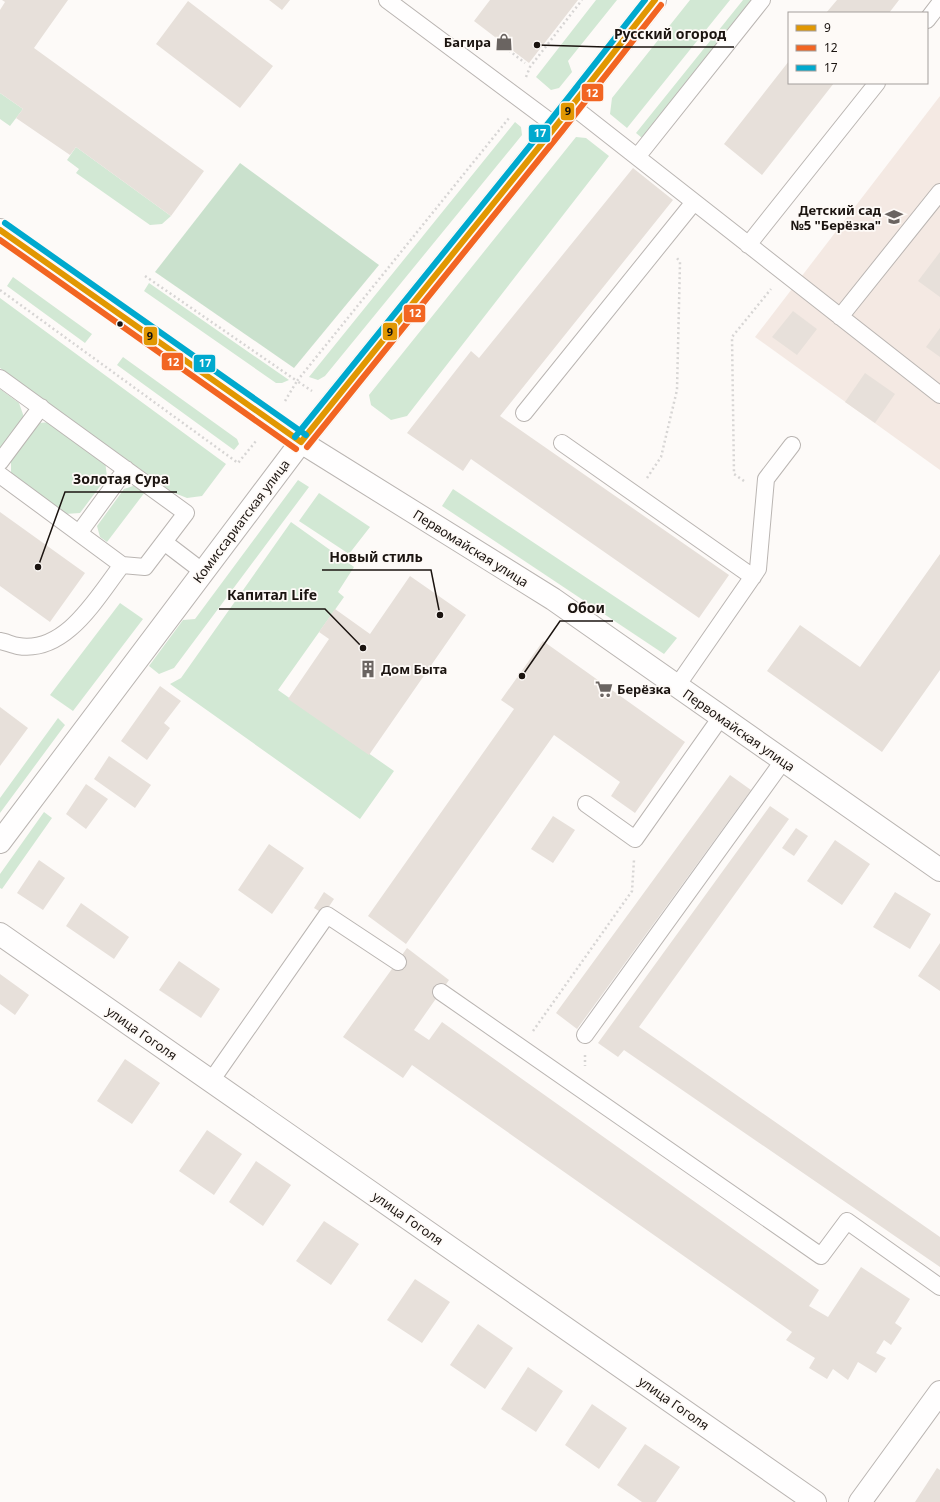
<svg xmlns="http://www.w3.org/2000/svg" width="940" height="1502" viewBox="0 0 940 1502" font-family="'Noto Sans',sans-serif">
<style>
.built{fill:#f4e9e3}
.green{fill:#d2e8d4}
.forest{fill:#cae1cd}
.building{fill:#e7e0da}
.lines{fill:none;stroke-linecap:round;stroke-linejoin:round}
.service-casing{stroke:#bab5b2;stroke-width:18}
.minor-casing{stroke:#bab5b2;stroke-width:24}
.tertiary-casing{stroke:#bab5b2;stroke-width:24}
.path{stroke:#d7d5d4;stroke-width:2.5;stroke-dasharray:2 3;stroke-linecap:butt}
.service{stroke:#fffefe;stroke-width:16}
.minor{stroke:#fffefe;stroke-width:22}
.tertiary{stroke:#fffefe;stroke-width:22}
.bus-1-casing{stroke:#fefaf7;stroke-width:9}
.bus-2-casing{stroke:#fefaf7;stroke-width:9}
.bus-3-casing{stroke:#fefaf7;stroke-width:9}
.bus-1{stroke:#e19702;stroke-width:6}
.bus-2{stroke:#f26522;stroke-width:6}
.bus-3{stroke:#00a9ce;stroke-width:6}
.bus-dot{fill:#1b1410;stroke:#fefaf7;stroke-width:1.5}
.labels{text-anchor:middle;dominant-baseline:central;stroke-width:3.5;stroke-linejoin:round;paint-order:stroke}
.poi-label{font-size:13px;font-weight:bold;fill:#1b1410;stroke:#fefaf7;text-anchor:end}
.street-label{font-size:13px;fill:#1b1410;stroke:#fefaf7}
.leader{fill:none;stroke:#1b1410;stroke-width:1.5}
.callout-dot{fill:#1b1410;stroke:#fefaf7;stroke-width:1.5}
.callout-label{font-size:14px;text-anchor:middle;font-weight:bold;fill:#1b1410;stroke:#fefaf7;stroke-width:3.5;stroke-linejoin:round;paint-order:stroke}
.line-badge{stroke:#fefaf7;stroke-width:1.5}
.badge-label{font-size:11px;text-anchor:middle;font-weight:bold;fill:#fff}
.pale-badge-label{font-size:11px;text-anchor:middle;font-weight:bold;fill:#111}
</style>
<rect width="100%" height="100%" fill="#fdfaf8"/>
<path class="built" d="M940,96V470L755,337Z"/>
<path class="green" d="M596,0H617L568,61L572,72L559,88L551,90L536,77Z
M690,0H730L627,128L610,114L612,98Z
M743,0H753L642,138L636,133Z
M0,93L23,109L10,126L0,119Z
M515,122L521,127L522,135L325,376L318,380L309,377Z
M576,137L586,138L609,156L407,416L391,420L371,405L369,395Z
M76,147L171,216L162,224L150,225L76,173L79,169L67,160Z
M13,277L92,334L85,343L7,286Z
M149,283L289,380L282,383H276L144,291Z
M0,298L226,464L202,496L187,498L172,492L0,368Z
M123,357L237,439L239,444L234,450L117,365Z
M0,389L19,403L25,420L0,451Z
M52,422L105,460L107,477L80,513L65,514L11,475V459L38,423Z
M298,480L309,487L174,668L159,674L149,666L183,620L195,619Z
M136,485L145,492L107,542L100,537L97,526L124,489Z
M453,489L677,638L664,654L442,506Z
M319,493L370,527L349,554L299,521Z
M291,522L354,567L338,592L344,597L278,690L394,771L360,819L170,684L181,678Z
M120,603L143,619L73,711L50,695Z
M58,718L65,725L0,813V798Z
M44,812L52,818L2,889L0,888V874Z"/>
<path class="forest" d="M240,163L379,265L294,368L155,272Z"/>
<path class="building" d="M2,0H68L34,48L204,171L171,216L76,147L70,155L16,118L23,109L0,93V10L5,2Z
M269,0H290L282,10Z
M490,0H578L529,63L474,21Z
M837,0H899L889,13H826Z
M188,1L273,66L240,108L156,44Z
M789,61V83H834L762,175L724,144Z
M633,168L673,200L500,416L729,575L699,618L471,459L463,471L407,433L471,351L479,358Z
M940,252V297L918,281Z
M793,311L817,329L797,355L772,337Z
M940,328V357L926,347Z
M865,373L895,394L875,423L845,402Z
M0,512L85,573L50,622L0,586Z
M940,554V670L882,752L767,671L800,625L860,667Z
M410,576L466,615L369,755L288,699L329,639L319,632L335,609L370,634Z
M543,641L685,742L635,813L611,796L620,782L554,735L406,944L368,916L514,709L501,700Z
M160,686L181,701L164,723L170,728L147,760L121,741Z
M0,707L28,728L0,766Z
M109,756L151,785L135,808L94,779Z
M730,775L751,790L577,1029L556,1013Z
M86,784L108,799L86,829L66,814Z
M770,806L789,819L639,1027L940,1237V1267L624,1050L618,1057L598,1043Z
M553,816L575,830L553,863L531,849Z
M796,828L808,836L794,856L782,848Z
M835,840L870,864L842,905L807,881Z
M269,844L304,868L272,914L238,890Z
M39,860L65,878L43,910L17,893Z
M324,892L334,899L324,914L314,908Z
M895,892L931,914L910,949L873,927Z
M81,903L129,937L114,959L66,926Z
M940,943V991L918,976Z
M407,948L449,980L414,1030L429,1040L442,1022L819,1290L809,1306L828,1317L861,1267L910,1299L895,1323L902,1328L891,1345L884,1340L876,1353L886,1358L876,1373L858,1362L848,1380L833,1369L827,1379L809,1368L815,1358L786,1340L792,1332L412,1065L403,1078L343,1037Z
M179,961L220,989L201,1018L159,990Z
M0,974L29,995L15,1015L0,1004Z
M125,1059L160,1083L132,1124L97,1101Z
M207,1130L242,1154L214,1195L179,1171Z
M256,1161L291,1185L263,1226L229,1202Z
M324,1221L359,1244L331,1285L296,1261Z
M415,1279L450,1302L422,1343L387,1320Z
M478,1324L513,1348L485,1389L450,1365Z
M528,1367L563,1391L536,1432L501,1409Z
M592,1404L627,1428L599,1469L565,1445Z
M645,1444L680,1467L656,1502H642L617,1485Z
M937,1468L940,1470V1502H915Z"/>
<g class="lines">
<g class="service-casing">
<path id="service" d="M387,0L556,126
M927,20L940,3
M572,106L940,395
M637,157L762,0
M748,245L877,83
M840,317L940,192
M0,378L186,513L145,567L122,565L0,475
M524,413L694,202
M562,443L753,577
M0,462L41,407
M79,533L126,469
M164,542L202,571
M0,641C6,642 12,645 18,646C66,654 97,597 122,565
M677,686L758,569L766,479L792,445
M586,804L635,839L721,717
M441,992L821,1256L847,1221L940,1287
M585,1035L783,761
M211,1081L327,915L398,962"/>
</g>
<g class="minor-casing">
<path id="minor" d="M301,442L553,599L940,870
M0,934L815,1502
M860,1502L940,1392"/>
</g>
<g class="tertiary-casing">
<path id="tertiary" d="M0,230L301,442
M0,842L301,442L556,126L655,0"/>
</g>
<path class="path" d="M503,44L502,45L525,63
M526,77L530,67L582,0
M145,276L297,381L509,118
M0,290L238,463L256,441
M285,401L297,381L312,391
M647,478L661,457L677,390L680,262L677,258
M744,481L734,474L732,337L771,289
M533,1031L632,891L634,860
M585,1055V1066"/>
<use href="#service" class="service"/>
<use href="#minor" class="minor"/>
<use href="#tertiary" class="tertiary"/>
<g class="bus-1-casing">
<path id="bus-1" d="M0,230L301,442
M301,442L556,126L655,0"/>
</g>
<g class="bus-2-casing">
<path id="bus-2" d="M0,240L296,449
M307,447L562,131L661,5"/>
</g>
<g class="bus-3-casing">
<path id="bus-3" d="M5,223L306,435
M295,437L550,121L645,0"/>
</g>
<use href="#bus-1" class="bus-1"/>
<use href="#bus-2" class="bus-2"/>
<use href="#bus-3" class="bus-3"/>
</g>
<defs>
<g id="shop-bare" transform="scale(1.38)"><path d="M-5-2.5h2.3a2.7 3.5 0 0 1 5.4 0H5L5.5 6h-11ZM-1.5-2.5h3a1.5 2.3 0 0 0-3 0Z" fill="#6a6461" stroke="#fefaf7" stroke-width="2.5" paint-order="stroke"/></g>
<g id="school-bare" transform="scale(1.38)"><path d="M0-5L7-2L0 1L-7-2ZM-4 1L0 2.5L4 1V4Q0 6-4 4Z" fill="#6a6461" stroke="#fefaf7" stroke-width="2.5" paint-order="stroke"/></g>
<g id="building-bare" transform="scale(1.38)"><path d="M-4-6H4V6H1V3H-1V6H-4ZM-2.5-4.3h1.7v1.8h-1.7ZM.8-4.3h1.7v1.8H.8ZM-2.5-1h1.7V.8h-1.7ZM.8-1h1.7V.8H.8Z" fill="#6a6461" stroke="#fefaf7" stroke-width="2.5" paint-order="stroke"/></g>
<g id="supermarket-bare" transform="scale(1.38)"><path d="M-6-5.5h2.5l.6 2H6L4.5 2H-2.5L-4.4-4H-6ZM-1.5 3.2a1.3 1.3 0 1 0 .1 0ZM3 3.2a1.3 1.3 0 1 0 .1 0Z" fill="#6a6461" stroke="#fefaf7" stroke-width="2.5" paint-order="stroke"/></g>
</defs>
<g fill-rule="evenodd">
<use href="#shop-bare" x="504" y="42"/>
<use href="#school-bare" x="894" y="217"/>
<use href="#building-bare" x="368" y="669"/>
<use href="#supermarket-bare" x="604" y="689"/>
</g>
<circle class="bus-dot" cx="120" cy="324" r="3.5"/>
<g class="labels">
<g class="poi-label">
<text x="491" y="42">Багира</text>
<text x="881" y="210">Детский сад<tspan x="881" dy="15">№5 "Берёзка"</tspan></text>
<text x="381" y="669" text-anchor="start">Дом Быта</text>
<text x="617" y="689" text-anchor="start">Берёзка</text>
</g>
<g class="street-label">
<text transform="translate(241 521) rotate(-53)">Комиссариатская улица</text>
<text transform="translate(471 548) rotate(32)">Первомайская улица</text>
<text transform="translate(739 730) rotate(35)">Первомайская улица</text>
<text transform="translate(142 1033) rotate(35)">улица Гоголя</text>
<text transform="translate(408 1218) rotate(35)">улица Гоголя</text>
<text transform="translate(674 1403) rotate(35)">улица Гоголя</text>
</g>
</g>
<path class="leader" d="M537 45L606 47H734M38 567L65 492H177M440 615L431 570H322M363 648L325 609H219M522 676L560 621H613"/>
<g class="callout-dot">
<circle cx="537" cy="45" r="4"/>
<circle cx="38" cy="567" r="4"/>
<circle cx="440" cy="615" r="4"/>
<circle cx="363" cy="648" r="4"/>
<circle cx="522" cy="676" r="4"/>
</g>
<g class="callout-label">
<text x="670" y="39">Русский огород</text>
<text x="121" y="484">Золотая Сура</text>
<text x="376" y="562">Новый стиль</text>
<text x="272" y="600">Капитал Life</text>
<text x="586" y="613">Обои</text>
</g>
<g class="line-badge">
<rect x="581" y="83" width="23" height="19" rx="4" fill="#f26522"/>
<rect x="560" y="102" width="15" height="19" rx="4" fill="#e19702"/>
<rect x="528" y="124" width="23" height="19" rx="4" fill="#00a9ce"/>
<rect x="403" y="304" width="23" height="19" rx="4" fill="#f26522"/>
<rect x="382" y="322" width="16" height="19" rx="4" fill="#e19702"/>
<rect x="143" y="326" width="15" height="20" rx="4" fill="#e19702"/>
<rect x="161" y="352" width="23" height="19" rx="4" fill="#f26522"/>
<rect x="193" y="354" width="23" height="19" rx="4" fill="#00a9ce"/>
</g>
<g class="badge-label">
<text x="592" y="97">12</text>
<text x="540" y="137">17</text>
<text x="415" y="317">12</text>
<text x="173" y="366">12</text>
<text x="205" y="367">17</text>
</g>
<g class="pale-badge-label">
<text x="568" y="115">9</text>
<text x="390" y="336">9</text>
<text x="150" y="340">9</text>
</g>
<rect x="788" y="12" width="140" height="72" fill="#fefaf7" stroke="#a39e9b"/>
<rect x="796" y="25" width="20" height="6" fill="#e19702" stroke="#a39e9b"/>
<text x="824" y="32" font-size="12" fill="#1b1410">9</text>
<rect x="796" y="45" width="20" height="6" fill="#f26522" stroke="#a39e9b"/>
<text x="824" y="52" font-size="12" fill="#1b1410">12</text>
<rect x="796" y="65" width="20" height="6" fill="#00a9ce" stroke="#a39e9b"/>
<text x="824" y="72" font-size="12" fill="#1b1410">17</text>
</svg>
